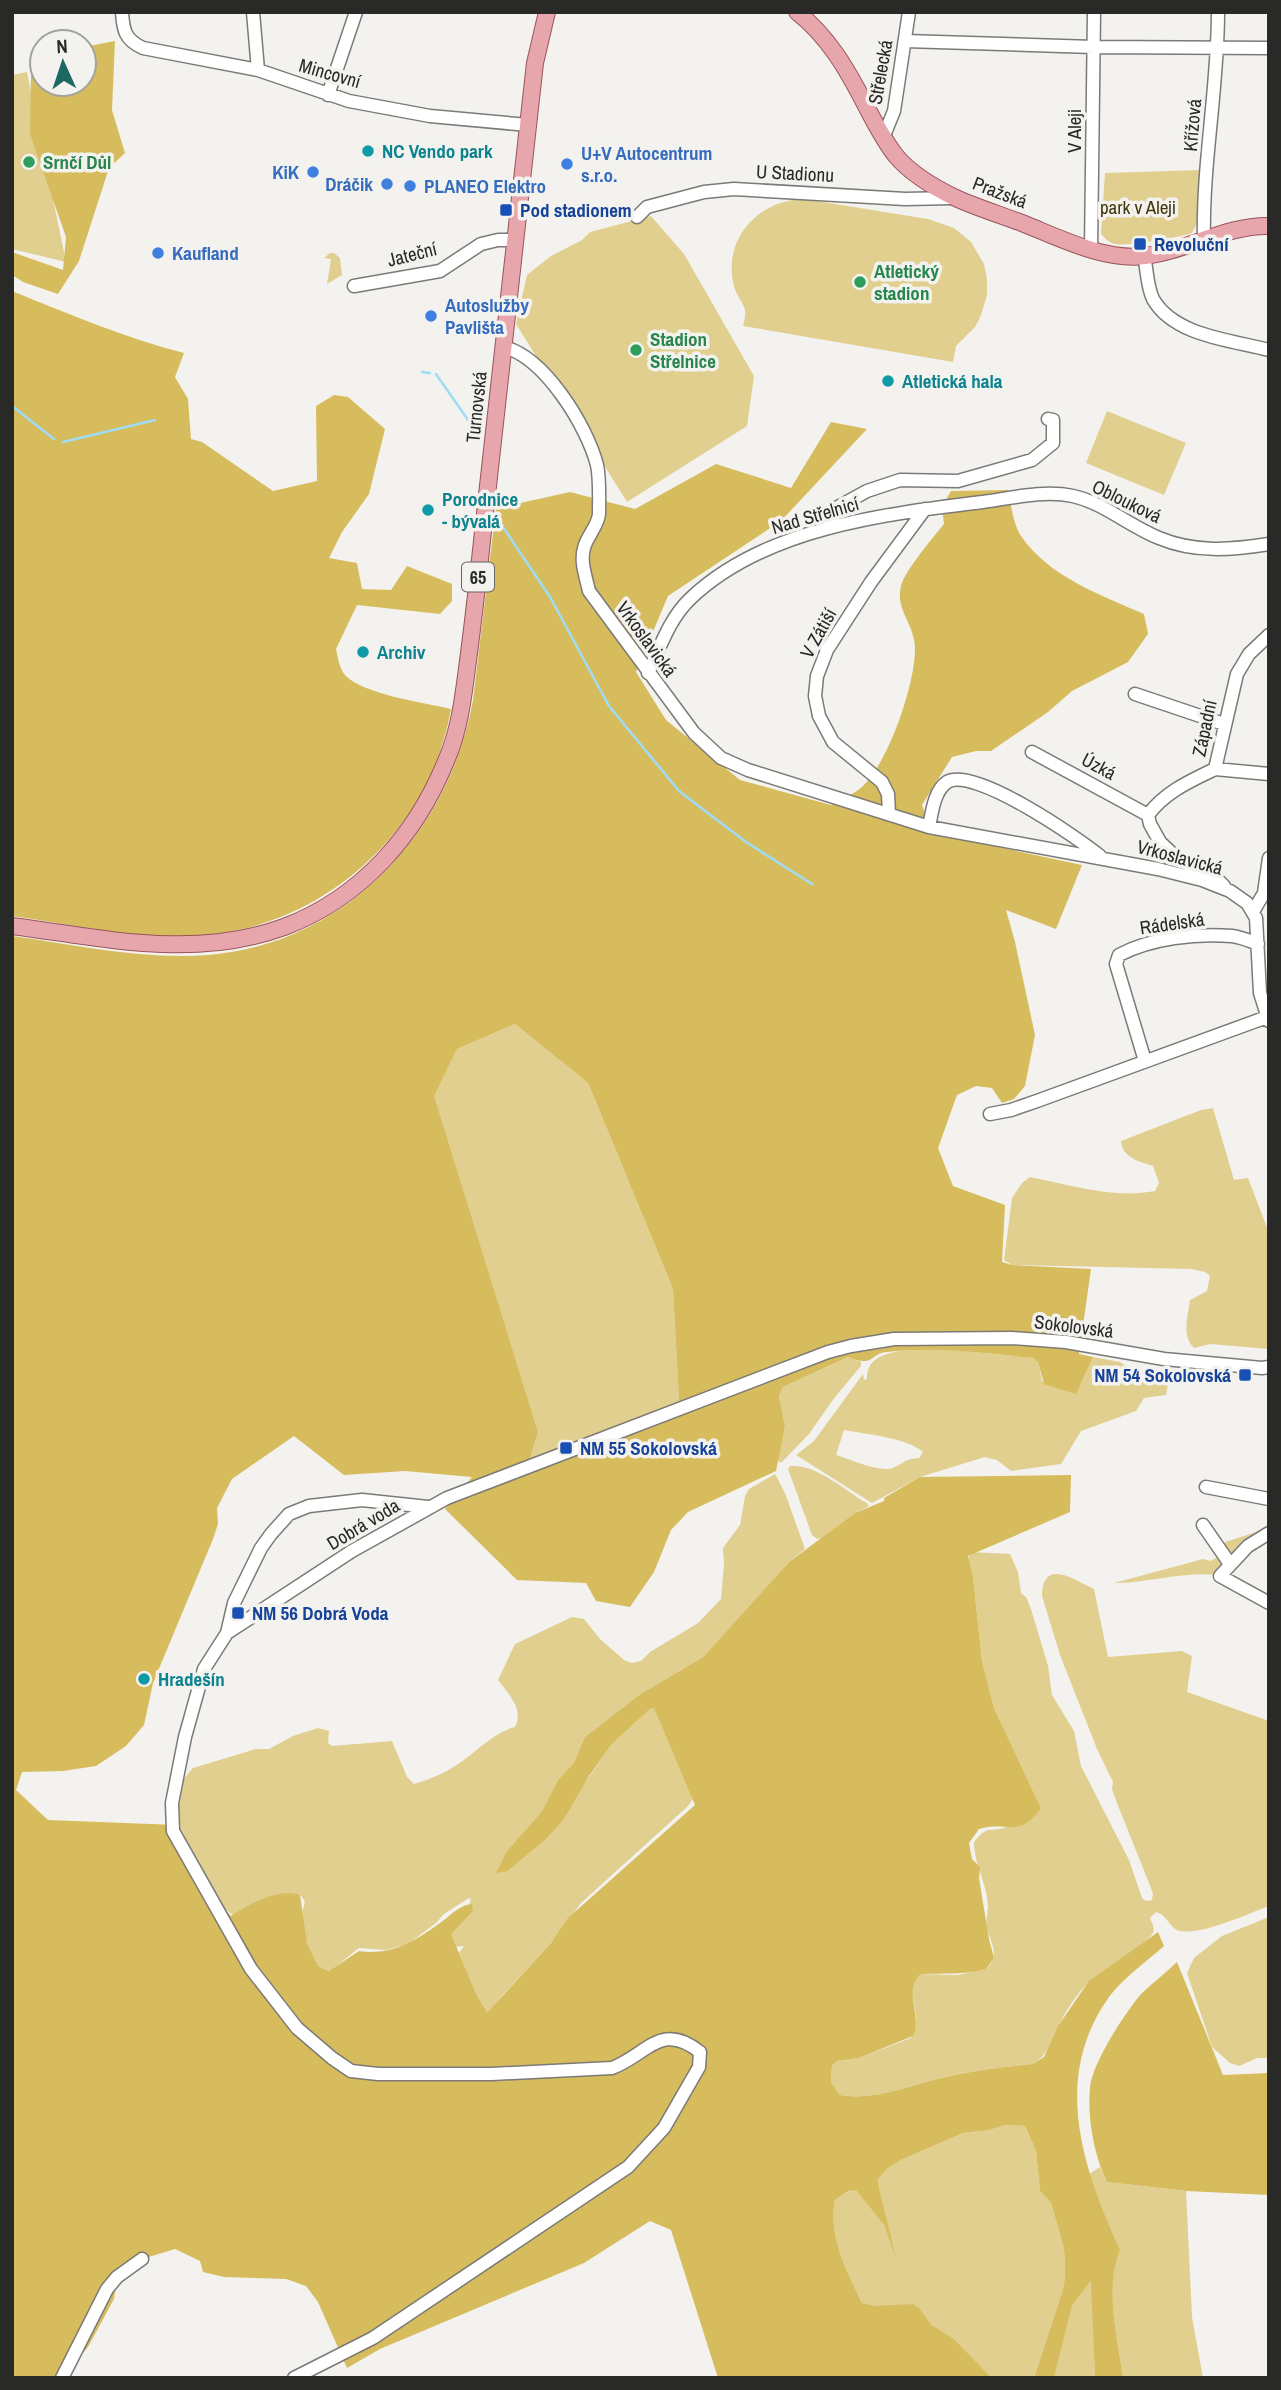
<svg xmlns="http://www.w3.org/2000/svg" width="1281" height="2390" viewBox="0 0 1281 2390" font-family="'Archivo Narrow',sans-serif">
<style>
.green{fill:#e1cf90;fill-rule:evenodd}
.forest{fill:#d7bc5e;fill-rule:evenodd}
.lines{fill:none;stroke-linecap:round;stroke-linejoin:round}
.stream{stroke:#9fdcf5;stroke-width:2.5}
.minor-casing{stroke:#7b7a76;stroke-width:15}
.major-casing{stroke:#99545a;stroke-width:18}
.minor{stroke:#fff;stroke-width:12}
.major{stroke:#e6a6ac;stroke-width:16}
.culture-dot{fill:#0f9aa8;stroke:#f3f2ee;stroke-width:2.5}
.leisure-dot{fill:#2e9e5b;stroke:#f3f2ee;stroke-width:2.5}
.shop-dot{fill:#3f7fe0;stroke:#f3f2ee;stroke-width:2.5}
.transit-dot{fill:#1a4fb4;stroke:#f3f2ee;stroke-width:2.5}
.labels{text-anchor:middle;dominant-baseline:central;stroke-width:7;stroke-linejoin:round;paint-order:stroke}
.shield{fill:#f3f2ee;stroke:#666563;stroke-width:2}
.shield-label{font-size:18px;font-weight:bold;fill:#292927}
.street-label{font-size:19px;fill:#292927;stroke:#f3f2ee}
.culture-label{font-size:19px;font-weight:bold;fill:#0d838f;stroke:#f3f2ee;text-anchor:start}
.shop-label{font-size:19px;font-weight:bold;fill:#366cbe;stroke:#f3f2ee;text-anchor:start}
.leisure-label{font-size:19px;font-weight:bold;fill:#27864d;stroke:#f3f2ee;text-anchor:start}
.park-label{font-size:19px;fill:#40350c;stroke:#f3f2ee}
.transit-label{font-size:19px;font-weight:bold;fill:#164399;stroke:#f3f2ee;text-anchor:start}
</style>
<rect width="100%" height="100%" fill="#f3f2ee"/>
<path class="green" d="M27,72L66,262L12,249V75Z
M1201,170L1198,221L1192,233C1183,237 1122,247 1115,244C1109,243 1105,238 1101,234L1105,173Z
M804,199L928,219L954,228L971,242L984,264L987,279V295L980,318L975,327L956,346L953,362L743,326C744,322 746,315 745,310C743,302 736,295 734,286C722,239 758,200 804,199Z
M651,216L684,254L754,376L747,426L627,502L516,324L527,275L551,256L582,240L590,232Z
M330,253H334L340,258L342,275L327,284L331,259L324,258Z
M1107,411L1186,443L1164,495L1086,463Z
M515,1024L588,1083L673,1289L679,1401L530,1459L538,1432L433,1096L457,1049Z
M1213,1108L1234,1180L1248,1178L1269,1233V1349L1210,1344L1194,1348C1181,1335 1188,1316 1190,1300L1207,1291L1210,1276L1205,1272L1191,1269L1012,1265L1004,1260L1012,1198L1022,1183L1030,1177C1071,1185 1113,1199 1155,1191L1159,1183L1153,1166C1138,1161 1123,1158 1121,1141L1201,1110Z
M935,1348L1033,1358L1038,1361L1042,1381L1076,1393L1093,1357L1120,1362L1135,1372L1157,1378L1168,1384L1166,1395L1144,1398L1136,1411L1081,1431L1061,1464L1011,1471L997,1460L985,1457L920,1477L872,1503L796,1455L814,1441L863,1374L864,1380L867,1379C866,1347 912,1351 935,1348ZM844,1430C865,1434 908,1438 923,1452L919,1458C905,1459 904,1463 893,1468C880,1473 850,1459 836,1455Z
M848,1357L861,1362V1366L835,1397L809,1434L783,1461L781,1463L777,1460L785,1428L779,1396L783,1387Z
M790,1466C817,1464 844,1490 867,1503L869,1506L855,1513L822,1538L817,1539L812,1535L788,1469Z
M775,1474L785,1493L805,1549L789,1562L703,1657L639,1695L585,1737L575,1763L558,1780L542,1811L507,1851L508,1871L545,1840L612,1744L650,1709L654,1707L693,1799L687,1807L581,1903L551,1943L501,1997L489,2014L483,2013L459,1953L464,1946L454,1947L448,1936L468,1908L471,1900L469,1898L444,1914L436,1923L408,1944L386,1950L359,1948L330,1971L318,1966C310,1950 301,1933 302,1915C302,1906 309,1903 300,1895L233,1915L224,1908L177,1826L181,1782L193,1768L256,1749H269L293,1736L318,1728L329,1731L328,1743L332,1746L392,1741L407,1777L414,1784C428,1780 443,1774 455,1766C475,1754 492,1733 515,1727C524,1708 509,1695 498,1680L515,1644L572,1617L584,1619L600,1639L624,1660L632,1663L641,1661L650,1652L698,1623L721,1599L724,1563L723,1548L740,1525L745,1496L749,1489Z
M1269,1528L1216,1575C1183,1571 1148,1583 1114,1583L1203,1559L1211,1561L1217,1557L1225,1542Z
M970,1552L1010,1554L1018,1572L1021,1593L1026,1597L1031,1609L1048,1666L1052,1695L1074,1731L1081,1766L1129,1860L1142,1898L1146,1901L1152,1900L1153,1894L1151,1888L1117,1803L1112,1789L1113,1782L1097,1749L1060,1655L1042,1596C1043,1557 1074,1580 1094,1589L1108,1657L1182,1651L1192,1656L1187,1692L1269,1721V1906C1250,1913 1196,1938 1177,1930C1168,1925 1167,1915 1156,1912L1150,1918C1152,1923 1155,1928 1153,1933C1148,1942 1103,1970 1092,1980C1077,1992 1065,2012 1057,2029C1050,2043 1047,2056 1033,2064C1003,2067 971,2071 941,2078C908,2086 874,2101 840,2095L831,2082L832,2066L837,2061L859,2058L911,2038C913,2033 916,2027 916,2022C917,2004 905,1987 921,1974L957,1975L986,1969C1000,1956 992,1945 987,1929C985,1921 988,1914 988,1906C987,1883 974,1864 974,1842C988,1825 988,1832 1004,1828C1016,1825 1030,1814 1041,1808L994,1708L982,1661L973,1577L968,1561Z
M1269,1917V2058H1257L1239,2066L1230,2063L1212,2047L1187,1973L1194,1958L1222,1936Z
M1005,2125L1025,2126L1036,2151L1040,2191L1051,2203L1064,2249L1065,2267L1064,2286L1034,2378H992L953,2338L932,2325L920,2309L886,2306L929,2378L868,2305L862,2303C847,2271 828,2237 835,2200L850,2191L856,2189L884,2225L893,2248L879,2187L878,2179L888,2168L901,2160L963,2133L990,2130Z
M1100,2167L1107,2182L1186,2191L1192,2317L1203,2378H1123C1118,2338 1104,2289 1119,2250L1098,2203L1089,2174Z
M1092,2280L1095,2378H1054L1072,2306Z"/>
<path class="forest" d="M115,41L112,110L125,153L109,168L79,261L58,294L23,282L12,275V252L63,270L66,237L30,134L31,75L42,54V84H84V47Z
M12,291C69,314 125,338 184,353L175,377L188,399L191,439L202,442L273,491L317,481L316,406L334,395L348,397L385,429L369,494L342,532L329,558L357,563L362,589L391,590L407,566L452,584V601L440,614L357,605L336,649C338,657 339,668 345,675C362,694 425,703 451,709C429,835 319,931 192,936C132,939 71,924 12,916Z
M831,422L867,429L781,521L668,596L636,672L666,720L740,780L831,805C841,799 855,794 863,786C889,761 916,682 915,647C914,623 895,610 901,586C905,570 933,538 944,524L942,507L951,491L1008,490C1011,504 1013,524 1021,536C1049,577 1101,595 1144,614L1148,634L1128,662L1072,691L1048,712L991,751H976L952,757L922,805L932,833L1082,865L1056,929L1006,910L1015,942L1035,1035L1025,1086L1014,1099L1002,1103L992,1088L976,1086L957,1095L938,1148L953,1186L1005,1205L1002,1262L1012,1265L1091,1269L1079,1354L1093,1357L1076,1394L1044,1384L1038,1362L1033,1358C984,1353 937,1346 887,1352C868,1354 875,1368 848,1357L783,1387L779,1396L785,1427L776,1471L688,1512L671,1530L654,1572L630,1607L596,1601L586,1583L517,1580L445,1509L472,1477L405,1471L344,1475L294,1436L232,1479L217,1508L218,1524L213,1539L153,1683L144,1725L126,1746L96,1766L63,1771L22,1772L16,1790L48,1820L177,1825L224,1908L231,1916C250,1904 277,1888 300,1895L307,1943L318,1966L329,1971L359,1951C393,1956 417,1940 444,1920C452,1914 460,1905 472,1904L473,1911L451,1934L476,1994L487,2013L551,1943L568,1918L695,1805L654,1708L650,1709L612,1744L589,1776L564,1819L545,1840L508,1871L496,1873L507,1851L542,1811L558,1780L574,1763L585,1737L639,1695L703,1657L789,1562L855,1513L884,1501V1498L920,1477L1071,1475L1070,1512L968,1556L973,1577L982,1661L994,1708L1041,1808C1018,1840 1008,1820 979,1829L969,1843L972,1859L980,1867L979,1878L989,1939L994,1958L986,1969C964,1975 943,1973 921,1974C902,1990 923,2016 913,2036L859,2058L837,2061L832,2066L831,2082L840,2095C874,2101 908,2086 941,2078C971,2071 1003,2067 1033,2064L1044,2057L1058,2026L1089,1981L1158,1932L1164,1946C1146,1962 1123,1978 1109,1997C1051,2078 1083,2169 1120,2250C1104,2289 1118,2338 1123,2378H1095L1091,2281L1072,2306L1054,2378H1034L1064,2286L1065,2267L1064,2249L1051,2203L1040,2191L1036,2151L1025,2126L1005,2125L990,2130L963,2133L901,2160L888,2168L878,2179L879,2187L896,2258L884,2225L856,2190L849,2191L835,2200C828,2237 847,2271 862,2303L874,2306L913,2304L920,2309L932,2325L953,2338L992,2378H718L671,2230L650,2221L584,2263L380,2349L347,2368L318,2302L306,2286L286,2279L224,2277L203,2272L200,2261L175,2249L119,2266L114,2299L88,2347L61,2378H12V936C77,945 143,960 209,955C347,943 449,833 473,700L497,500L516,504L570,492L635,509L716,464L791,488ZM515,1024L588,1083L673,1289L679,1401L530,1459L538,1432L434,1096L457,1049Z
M1177,1962L1223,2075L1269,2073V2195L1186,2191L1107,2182C1094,2156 1087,2117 1090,2088C1092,2063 1125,2013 1141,1994C1152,1983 1166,1973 1177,1962Z"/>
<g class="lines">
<path class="stream" d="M422,372L430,373
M436,374L480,437
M12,406L54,439
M63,442L155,420
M499,521L550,597L609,706L679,791L746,842L812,884"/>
<g class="minor-casing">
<path id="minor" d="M122,12C123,30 125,40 143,48L258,70L349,101L430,116L528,125
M253,12L258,70
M905,41L1093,47L1269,48
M328,95L356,12
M883,138L894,111L909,12
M637,217L647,207L704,192L734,189L905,199L953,198
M1204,241C1202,165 1218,89 1218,12
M1091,249L1094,12
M1144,256C1147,269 1147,287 1153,299C1174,336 1231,340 1269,350
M354,286L440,271L481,244L498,240H516
M503,347C544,356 587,426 597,465C600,479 599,499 599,514C598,526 587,536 584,548C580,562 586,577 589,591L694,733L721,758L748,770L929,827L1158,869L1202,880L1230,891L1247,903L1256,918L1260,993L1269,1021
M829,528L836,508L867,491L900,480L958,481L1032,460L1053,443V420L1048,419
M648,673C660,648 669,619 690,599C764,528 884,514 983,502C1012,498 1044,490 1073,496C1104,503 1129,526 1159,538C1195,553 1231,550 1269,544
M1135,694L1224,724
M1032,752L1148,815
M1215,769C1190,781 1165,792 1148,815L1150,824L1160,842L1180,861L1212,874L1224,886
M1215,769L1237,674L1249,654L1269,635
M1215,769L1269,774
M889,813L888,794L882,782L833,742L819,716L815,696L817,676L827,650L871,582L925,509
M929,827C932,812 934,791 947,782C974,766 1078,838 1100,856
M1254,910L1264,893L1269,858
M1145,1061L1116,964L1119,955C1151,938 1196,933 1232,936C1241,937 1250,941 1258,944
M990,1114L1011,1110L1037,1101L1267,1017
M1206,1487L1269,1499
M1203,1525L1230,1564
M1269,1533L1248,1546L1220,1576L1269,1603
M227,1633L352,1551L447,1498L828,1352L851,1346L894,1339L1012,1338L1066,1342L1164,1359L1262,1368L1269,1367
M62,2378L107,2289L117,2277L142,2259
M294,2378L373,2338L628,2167L664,2128L699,2067L700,2052C661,2021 648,2054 612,2068L492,2074H378L351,2071L332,2058L297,2028L251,1969L173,1831L172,1803L185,1737L204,1669L227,1633L234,1603L261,1548L271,1534L289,1514L309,1506L362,1500L428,1507"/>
</g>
<g class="major-casing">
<path id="major" d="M797,12C829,37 848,71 866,106C875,123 884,141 896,156C911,174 937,189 958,199C978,208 1001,215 1022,223C1060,238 1104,261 1145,256C1187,251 1226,225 1269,226
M12,926C104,938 194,960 284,927C361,898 416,835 446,761C461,727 464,690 469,653C475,607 480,560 485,513C502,363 519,213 535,63L547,12"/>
</g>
<use href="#minor" class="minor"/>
<use href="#major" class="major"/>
</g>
<g class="culture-dot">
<circle cx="368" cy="151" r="7"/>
<circle cx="888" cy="381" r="7"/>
<circle cx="428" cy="510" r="7"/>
<circle cx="363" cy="652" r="7"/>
<circle cx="144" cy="1679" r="7"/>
</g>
<g class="leisure-dot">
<circle cx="29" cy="162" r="7"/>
<circle cx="860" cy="282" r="7"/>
<circle cx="636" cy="350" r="7"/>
</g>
<g class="shop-dot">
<circle cx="567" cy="164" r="7"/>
<circle cx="313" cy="172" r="7"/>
<circle cx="387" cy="184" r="7"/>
<circle cx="410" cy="186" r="7"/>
<circle cx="158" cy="253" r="7"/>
<circle cx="431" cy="316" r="7"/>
</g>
<g class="transit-dot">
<rect x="499" y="203" width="14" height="14" rx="3.5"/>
<rect x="1133" y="237" width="14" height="14" rx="3.5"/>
<rect x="1238" y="1368" width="14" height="14" rx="3.5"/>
<rect x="559" y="1441" width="14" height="14" rx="3.5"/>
<rect x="231" y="1606" width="14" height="14" rx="3.5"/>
</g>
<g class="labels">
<rect class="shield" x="462" y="562.5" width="32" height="29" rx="5"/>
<g class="shield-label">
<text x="478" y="577">65</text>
</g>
<g class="street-label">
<text transform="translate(880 72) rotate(-80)">Střelecká</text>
<text transform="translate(330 73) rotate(16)">Mincovní</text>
<text transform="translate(1192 125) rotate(-85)">Křížová</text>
<text transform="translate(1074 131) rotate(-90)">V Aleji</text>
<text transform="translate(795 173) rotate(3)">U Stadionu</text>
<text transform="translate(1000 192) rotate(21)">Pražská</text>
<text transform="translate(412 254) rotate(-14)">Jateční</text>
<text transform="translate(476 407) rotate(-84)">Turnovská</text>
<text transform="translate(1127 501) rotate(26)">Oblouková</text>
<text transform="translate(815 515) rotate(-16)">Nad Střelnicí</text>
<text transform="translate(818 633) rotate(-61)">V Zátiší</text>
<text transform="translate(647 639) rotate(54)">Vrkoslavická</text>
<text transform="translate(1204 728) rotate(-78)">Západní</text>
<text transform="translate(1099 766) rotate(28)">Úzká</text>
<text transform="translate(1180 857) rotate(15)">Vrkoslavická</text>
<text transform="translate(1172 923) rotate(-8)">Rádelská</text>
<text transform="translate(1074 1326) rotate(7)">Sokolovská</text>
<text transform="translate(363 1524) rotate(-31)">Dobrá voda</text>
</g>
<g class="culture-label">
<text x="382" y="151">NC Vendo park</text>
<text x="902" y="381">Atletická hala</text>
<text x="442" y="499">Porodnice<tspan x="442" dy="22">- bývalá</tspan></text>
<text x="377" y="652">Archiv</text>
<text x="158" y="1679">Hradešín</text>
</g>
<g class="shop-label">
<text x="581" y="153">U+V Autocentrum<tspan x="581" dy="22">s.r.o.</tspan></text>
<text x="299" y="172" text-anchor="end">KiK</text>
<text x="373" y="184" text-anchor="end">Dráčik</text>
<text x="424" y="186">PLANEO Elektro</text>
<text x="172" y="253">Kaufland</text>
<text x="445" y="305">Autoslužby<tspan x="445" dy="22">Pavlišta</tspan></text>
</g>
<g class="leisure-label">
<text x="43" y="162">Srnčí Důl</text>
<text x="874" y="271">Atletický<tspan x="874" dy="22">stadion</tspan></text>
<text x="650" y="339">Stadion<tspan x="650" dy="22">Střelnice</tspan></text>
</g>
<g class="park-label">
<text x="1138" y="207">park v Aleji</text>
</g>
<g class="transit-label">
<text x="520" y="210">Pod stadionem</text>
<text x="1154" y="244">Revoluční</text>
<text x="1231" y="1375" text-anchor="end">NM 54 Sokolovská</text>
<text x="580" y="1448">NM 55 Sokolovská</text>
<text x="252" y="1613">NM 56 Dobrá Voda</text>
</g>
</g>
<rect width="1281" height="2390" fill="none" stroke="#292927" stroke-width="28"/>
<g transform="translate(63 63) rotate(357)"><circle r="33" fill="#f3f2ee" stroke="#a2a29e" stroke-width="2"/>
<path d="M0-5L12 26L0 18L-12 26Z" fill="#1c6862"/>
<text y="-10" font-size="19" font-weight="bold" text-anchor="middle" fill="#292927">N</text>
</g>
</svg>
